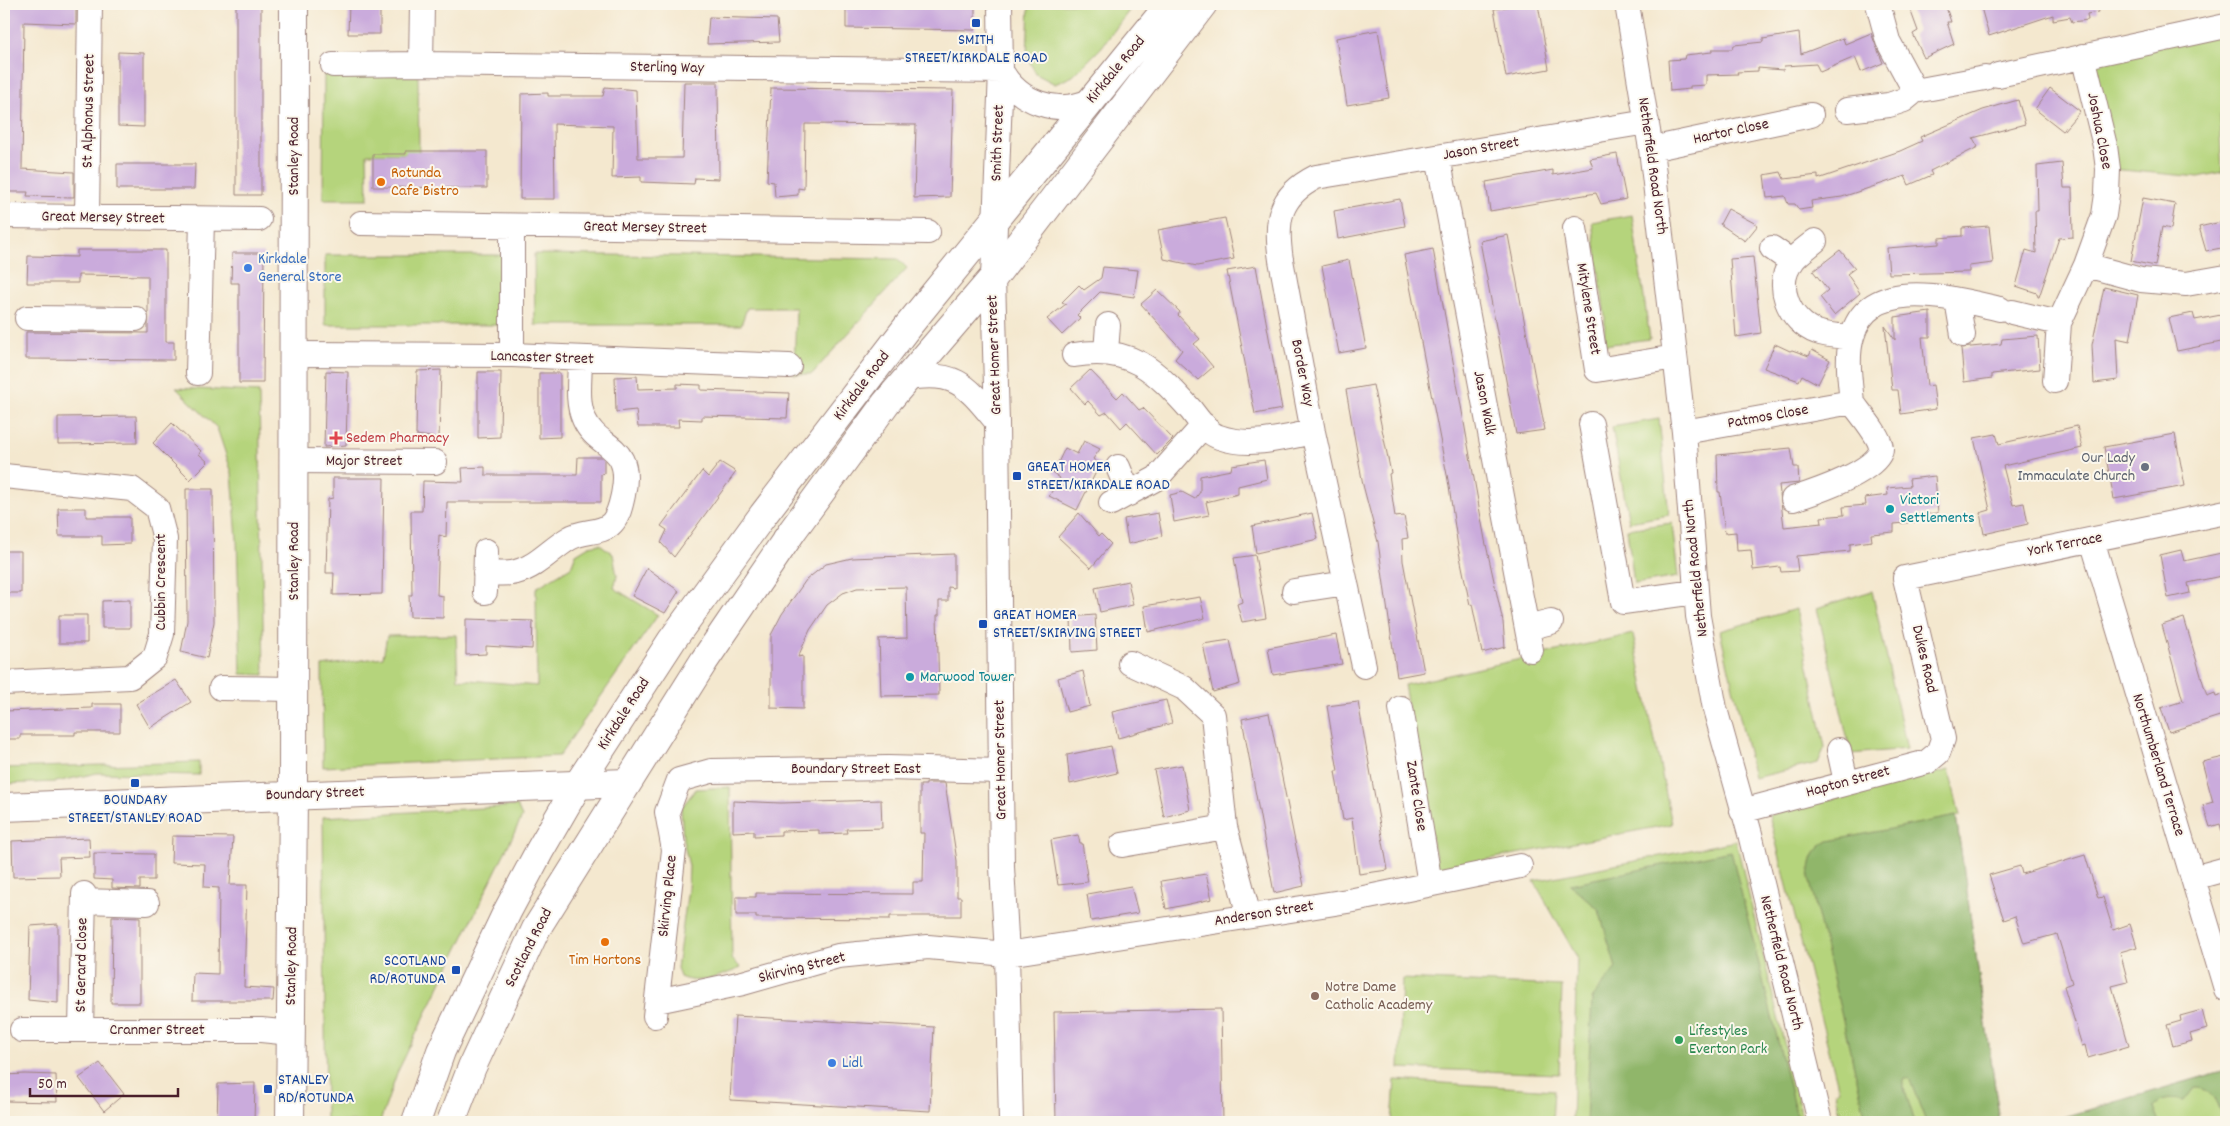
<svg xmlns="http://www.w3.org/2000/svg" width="2230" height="1126" viewBox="0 0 2230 1126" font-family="Dekko,sans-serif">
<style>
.green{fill:#b5d47b;stroke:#807a53}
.forest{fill:#90b66b;stroke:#6d6a4b}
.building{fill:#caabdc}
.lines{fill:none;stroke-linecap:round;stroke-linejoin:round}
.minor-casing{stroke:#9f847d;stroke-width:26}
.major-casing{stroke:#9f847d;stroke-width:30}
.highway-casing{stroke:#9f847d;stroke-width:30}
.minor{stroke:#fff;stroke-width:24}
.major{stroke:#fff;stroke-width:28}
.highway{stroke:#fff;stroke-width:28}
.transit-dot{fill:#1a4fb4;stroke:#fbf7ec;stroke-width:2}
.food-dot{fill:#e8710a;stroke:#fbf7ec;stroke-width:2}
.shop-dot{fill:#3f7fe0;stroke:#fbf7ec;stroke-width:2}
.health-dot{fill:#e0444e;stroke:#fbf7ec;stroke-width:2}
.worship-dot{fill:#6b7280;stroke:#fbf7ec;stroke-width:2}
.culture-dot{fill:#0f9aa8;stroke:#fbf7ec;stroke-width:2}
.education-dot{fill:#8d6e63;stroke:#fbf7ec;stroke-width:2}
.leisure-dot{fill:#2e9e5b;stroke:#fbf7ec;stroke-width:2}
.labels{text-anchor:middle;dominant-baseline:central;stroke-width:4;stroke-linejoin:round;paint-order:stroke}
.transit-label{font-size:16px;fill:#164399;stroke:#fbf7ec;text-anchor:start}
.street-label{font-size:16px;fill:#4a1f2b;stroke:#fbf7ec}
.food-label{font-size:16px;fill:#c56008;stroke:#fbf7ec;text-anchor:start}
.shop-label{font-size:16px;fill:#366cbe;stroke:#fbf7ec;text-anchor:start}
.health-label{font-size:16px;fill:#be3a42;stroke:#fbf7ec;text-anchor:start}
.worship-label{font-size:16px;fill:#5b616d;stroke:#fbf7ec;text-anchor:end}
.culture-label{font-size:16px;fill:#0d838f;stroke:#fbf7ec;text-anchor:start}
.education-label{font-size:16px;fill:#785e54;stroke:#fbf7ec;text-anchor:start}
.leisure-label{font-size:16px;fill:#27864d;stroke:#fbf7ec;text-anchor:start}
</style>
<rect width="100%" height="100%" fill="#fbf7ec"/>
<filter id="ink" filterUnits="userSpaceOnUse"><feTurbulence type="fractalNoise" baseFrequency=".02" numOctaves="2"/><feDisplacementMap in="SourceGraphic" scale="10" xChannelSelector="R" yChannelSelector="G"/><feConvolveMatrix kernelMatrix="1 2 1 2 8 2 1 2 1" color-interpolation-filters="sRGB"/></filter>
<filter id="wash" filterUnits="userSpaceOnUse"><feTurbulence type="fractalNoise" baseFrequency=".0096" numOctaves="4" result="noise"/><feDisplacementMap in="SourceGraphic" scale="20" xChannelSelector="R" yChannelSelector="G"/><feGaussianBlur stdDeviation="1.12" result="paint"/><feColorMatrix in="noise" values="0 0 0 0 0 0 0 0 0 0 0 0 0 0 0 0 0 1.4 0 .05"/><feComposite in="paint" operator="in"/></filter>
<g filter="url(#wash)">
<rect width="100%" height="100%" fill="#f4e8cf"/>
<path class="green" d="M1029,4H1134L1101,48L1073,76L1055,84L1036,74L1027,57Z
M2226,28V114L2219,116L2222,172L2199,177L2111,169L2086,58Z
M324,74L418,75L419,151L406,154H367L368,199H323Z
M1632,215L1650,339L1604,345L1605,317L1592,222Z
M534,254L898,259L907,268L812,374H794L796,308H747L741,325H535Z
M325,255H504V325H325Z
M176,388L259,392L264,675L241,674L237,539L232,473L217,428Z
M1659,419L1669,515L1629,522L1612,427Z
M1672,523L1678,577L1634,584L1627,529Z
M600,544L613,554L617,576L614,588L658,615L559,756L323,767L322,666L383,657L387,636L456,635L458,679L537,686L536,588L571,567L576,554L589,546Z
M1872,591L1907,749L1851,754L1817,608Z
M1796,609L1825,747L1818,763L1754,778L1720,631Z
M1633,634L1672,824L1438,869L1404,685Z
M199,762V775L97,773L56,782L4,784V768Z
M1949,770L1960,816L1956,817L2000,1122H1842L1835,1092L1839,1090L1769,815Z
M730,787L732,959L741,968C723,975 699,986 680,977L677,968L688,889L689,866L683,840L681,808L696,789Z
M517,806L522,817L397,1073L380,1122H326L323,817Z
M1736,841L1803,1122H1572L1577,957L1534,881Z
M1402,979L1562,986L1559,1074L1399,1068Z
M2226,1070V1122H2047Z
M1395,1080L1554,1090L1552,1122H1392Z"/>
<path class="forest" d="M1956,816L2000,1122H1926L1909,1078H1904V1088L1915,1122H1867L1809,878C1811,859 1812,851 1829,841Z
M1731,851L1798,1122H1586L1592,998L1616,968L1599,910L1570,884Z
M2226,1070V1122H2224C2217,1106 2215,1087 2194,1088L2184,1101C2174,1098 2161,1098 2154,1107L2160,1122H2047Z"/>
<g id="blocks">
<path class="building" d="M4,4H76V24L24,22L22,169L74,172V197L27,196L28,192H4Z
M236,4H261V195H236Z
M349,4H380V34H348Z
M846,4H975V30L846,28Z
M1523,4H1538L1549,69L1506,77L1494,9Z
M1924,4H1945L1951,22H1947L1954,44L1924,58L1913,34L1918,31L1910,9Z
M1980,4H2097L2098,12L2087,14L2088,20L2072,22L2070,17L2053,20V15L1989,36Z
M709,17L777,19L779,42L707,44Z
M1378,30L1389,98L1347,105L1336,38Z
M1799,33L1801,54L1843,38L1845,44L1871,33L1883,63L1861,72L1855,57L1820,72L1816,64L1784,66L1783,70L1758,68V71L1737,72L1738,74L1706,75V85L1690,86V89L1670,91L1668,60L1684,59L1685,55L1712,52V49H1732L1734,45L1763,42V39Z
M118,52L144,53V127L118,126Z
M684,82H718L719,179L695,178L694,184L641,182V177L612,178L613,126L554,124L555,199H520L521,94L548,93V96H603L605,87L636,90L638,158H682Z
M771,88L953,90L950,197L914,198L916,125L805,124L804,189L798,188V195L775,197L774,182L767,181Z
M2050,88L2080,111L2063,131L2035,109Z
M2018,100L2025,124L1973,138L1978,147L1930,171L1932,175L1909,185L1905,176L1842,197L1811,201L1812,208L1799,210L1795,204H1788L1785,196L1767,198L1764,175L1781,172L1784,179L1818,175V179L1900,151L1922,141L1920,137L1983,110Z
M406,151H487V188L373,187V154H406Z
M1617,154L1626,199L1601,204L1596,193L1490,211L1486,182L1553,170V175L1593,168L1590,159Z
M2062,163L2064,188H2072L2073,237L2059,238L2039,297H2038L2037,293L2016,286L2026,250L2036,253L2035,211H2038L2037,166Z
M117,164H195L194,189H117Z
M2143,198L2175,204L2171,229L2162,227L2155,266L2131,261Z
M1400,199L1405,226L1338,239L1334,211Z
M1728,209L1758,225L1745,241L1720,224Z
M1225,218L1234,259L1197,266L1164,259L1158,230Z
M2221,222V248L2206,251L2199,227Z
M1989,226L1993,263L1969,266V272L1889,274L1887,248L1939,244V238L1962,236V228Z
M1508,235L1545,430L1516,434L1480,241Z
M1433,249L1485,540L1503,622L1505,647L1482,653L1472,604L1470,605L1458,547L1448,480L1404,255Z
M77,250H166V342H174V360L26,359V332L148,333V276L78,275V283H27L28,256L77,257Z
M1840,250L1855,268L1847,274L1860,293L1834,315L1820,297L1828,290L1813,271Z
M232,253H264L263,383H239V283H231Z
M1753,257L1761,333L1736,337L1730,259Z
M1349,260L1366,348L1339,353L1322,266Z
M1256,266L1282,409L1255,414L1227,271Z
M1103,267L1138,270L1134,297L1100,292L1077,315L1080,318L1062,335L1047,319L1066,304L1062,302L1079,285L1084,290L1101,278Z
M2104,287L2138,295L2130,341L2116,338L2118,380L2094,383L2092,345Z
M1157,290L1180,312L1178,315L1200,339L1194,344L1213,367L1198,380L1175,359L1182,350L1141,304Z
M1930,312V337H1922L1927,386L1933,385L1936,409L1901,414L1898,390H1892L1885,326L1895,340V317Z
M2193,313L2195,320L2226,314V341L2177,351L2169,318Z
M2038,336L2040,369L1992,374V378L1964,382L1961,348L2001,344L2002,339Z
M1775,344L1790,351L1792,350L1809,356L1812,350L1830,360L1818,384L1802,375L1799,381L1764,368Z
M441,370L439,438L416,435L417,371Z
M1090,370L1117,398L1123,392L1139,410L1143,408L1173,439L1157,455L1127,422L1121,428L1107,412L1101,415L1088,401L1085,404L1071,388Z
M326,371L348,372L346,445L324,447Z
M478,372H501L500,437L478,438Z
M539,373H560V437L539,438Z
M637,376L638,389L677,388V384L701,385V390L789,393L787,418L702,416V420L678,419L679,427H638L636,410L616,412L615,377Z
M1373,385L1391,473L1389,474L1395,517L1404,516L1408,538L1402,539L1403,561L1424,672L1397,677L1378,542L1363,485L1346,390Z
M136,416L137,443L58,444V417Z
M172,423L201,451L199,454L208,462L190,480L153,443Z
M2077,426L2082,448L2003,466L2013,505L2024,503L2028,524L1984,534L1980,513L1990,510L1974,438L1996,434L1999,444Z
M2175,434L2185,486L2114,499L2104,447Z
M1084,441L1100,449L1093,459L1100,464L1077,510L1049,496L1060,478L1053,473L1065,448L1077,454Z
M1791,448L1794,467H1798L1799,483L1779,485L1784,527L1822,523L1821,517L1844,515L1843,507L1866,505L1865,498L1888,495L1887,488L1910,486L1909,479L1935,476L1938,513L1916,515V522L1894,524V532L1871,534L1872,541L1850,544V551L1796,556L1798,571L1781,572L1780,567L1753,570L1751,550L1737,551L1736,532L1725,533L1720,492H1718L1717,455Z
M578,457H601L604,460V473L601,474V502H447L446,537L439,535L437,595L443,596V618L410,617L409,595H412L411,511H422L423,481L463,482L462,468L485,467V475H577Z
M1264,460L1267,479L1238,486V494L1206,502L1209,515L1174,522L1170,495L1182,492L1195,499L1200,492V476L1231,470L1232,465Z
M720,462L736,472L674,557L661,543L667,530L661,526L702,471L708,477Z
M333,478H384L382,594L333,595L334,573H326L328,499L333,498Z
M186,489H213L214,622L207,658L181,652L187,621Z
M58,508H86V517H130V544L102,545V536H59Z
M1079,513L1099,536L1101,534L1111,544L1091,568L1058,537Z
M1158,513L1162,536L1128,544L1124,519Z
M1312,513L1318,539L1256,553L1252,526Z
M2181,550L2184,561L2226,552V575L2188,583L2190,593L2168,598L2160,555Z
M4,551H21V593H4Z
M954,554V588L948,587V601H939V615H937L939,695L881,696L879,639L907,638L906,587L857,588L843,593L827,605L810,630L798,657L803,656V709L771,708V635L782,614L806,580L826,564L852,558Z
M1255,555L1266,618L1242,622L1237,604L1242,602L1234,558Z
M647,568L679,591L665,613L632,596Z
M1128,581L1133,605L1100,612L1095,588Z
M1200,597L1205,618L1148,632L1144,606Z
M130,600V628H102V601Z
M59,615H87V643H59Z
M1095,615L1097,650L1072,652L1071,617Z
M2184,618L2207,696L2215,693L2216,697L2226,694V714L2169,732L2161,708L2183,701L2162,625Z
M466,619L533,621L532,649L486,646V654L466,655Z
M1336,635L1342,664L1273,675L1268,648Z
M1230,640L1240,684L1213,692L1203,644Z
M1083,671L1090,706L1067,712L1058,678Z
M176,680L191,702L150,728L136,704Z
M1166,700L1172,723L1118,738L1112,712Z
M1358,702L1388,870L1359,874L1352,818L1343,820L1335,771H1338L1327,706Z
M92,704H120V732H75V735H20V739H4V711L92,708Z
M1269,713L1304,886L1274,893L1242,719Z
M1111,746L1117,773L1070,784L1067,755Z
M2224,757L2226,765V831L2222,832L2220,824L2210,827L2203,805L2213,802L2202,762Z
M1182,765L1190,810L1164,817L1154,770Z
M926,783H945L957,861V897H961V916H890V919L756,918V915H736V897H756V893L913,894V882H923L924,833H920V785H926Z
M881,800L882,828L846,829L847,833L819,834V830L781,831V835L754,836V831L733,832V801L781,803Z
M1078,835L1080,843H1082L1088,882L1058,885L1051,840Z
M172,836L233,837L230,885H247L244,987L274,989L273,1001H192L193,973L218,974L219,888L204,887L205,864L171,863Z
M89,838L90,857L59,858L60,876L13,877L12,841Z
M94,853L154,854V880H140V889L112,888V880L94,879Z
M2085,855L2098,898L2103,897L2113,930L2130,924L2137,947L2120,952L2128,982L2112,986L2129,1046L2088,1058L2085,1045L2082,1046L2064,986L2072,983L2057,934L2024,943L2015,916L2004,920L1989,875L2020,866L2022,874Z
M1206,874L1212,899L1166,909L1161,881Z
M1131,886L1138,913L1091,921L1087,894Z
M112,916L140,917V1003H111Z
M58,924V1003L28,1000L30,926Z
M1221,1009L1223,1122H1056L1054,1012Z
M2202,1010L2207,1029L2190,1034L2192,1041L2173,1046L2167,1025L2181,1021L2180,1016Z
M735,1016L934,1027L930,1111L730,1100Z
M100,1063L124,1094L104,1111L79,1078Z
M25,1074L56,1075L57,1102L4,1101V1075Z
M255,1083L254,1122H217L218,1084Z"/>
</g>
</g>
<g filter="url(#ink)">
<use href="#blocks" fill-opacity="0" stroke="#9f847d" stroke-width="1"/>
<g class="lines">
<g class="minor-casing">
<path id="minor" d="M1000,4L1001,71L993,278L997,422L1002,867L1007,954L1011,1122
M1627,4L1651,149L1684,432L1698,616L1715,709L1750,834L1820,1122
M1878,4L1888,41L1915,91
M421,64L422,4
M333,65L421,64L1001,71C1019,102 1056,116 1090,101
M1998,75L2226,26
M1847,110L1889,105L1904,100L1915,91L1985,78
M1651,149L1811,115
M1438,157L1531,650
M4,216L259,219
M87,217L90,4
M361,223L928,232
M1575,228L1597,370L1675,357
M1815,241C1808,247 1800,252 1794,259C1772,283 1789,322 1817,332C1827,336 1841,336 1852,337
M1772,248L1792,262
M2086,265L2141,280L2186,284L2226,277
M1957,300L1963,335
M2012,312L2059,323
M27,318L136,319
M1106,352L1108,325
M294,354L512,355L789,366
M512,355V226
M1074,355C1131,345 1155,370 1191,410C1198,419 1207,433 1219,437C1250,448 1282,438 1313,432
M198,373L202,220
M905,379C956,369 967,386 997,422
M2055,381L2059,323L2086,265L2104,215L2107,194L2108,169L2105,146L2083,56
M1591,424L1623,602L1695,592
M1684,432L1852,402C1850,382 1846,356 1852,337C1869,273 1955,299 2000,309
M294,461L435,462
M1118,467L1129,494
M4,476L132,489L157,508L165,539L162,634L155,657L130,677L4,683
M1793,499C1812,493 1882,470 1881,448C1880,436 1859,412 1852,402
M1111,503L1157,478L1204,425
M2092,540L2226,989
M485,573C495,573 506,575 516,572C537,567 552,548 570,538C583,530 602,534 612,523C619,515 621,504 623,495C634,442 598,451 584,419C576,402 580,378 580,359
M1294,591L1346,583
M485,592L486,551
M1527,628L1551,622
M1130,663L1184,688L1213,715L1225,827L1249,916
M1364,666L1313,432L1281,260C1275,221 1278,196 1316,177L1647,122
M221,688L294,689
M1401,708L1430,884
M1839,750L1846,782
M1742,811L1927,762L1938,753L1943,739L1905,578L2226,512
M1122,845L1225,827
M2193,878L2226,869
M84,901L147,903
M657,1001L743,983L838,956L928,947L1007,954L1354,900L1520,866
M655,1016L674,850L667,812L679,780L711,771L888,768L1001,771
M81,1029L84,894
M22,1030H261L291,1033"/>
</g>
<g class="major-casing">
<path id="major" d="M4,807L626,783
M290,1122L293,795L294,4"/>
</g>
<g class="highway-casing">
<path id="highway" d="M416,1122L441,1051L507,912L540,850L577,786L672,640L763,515L908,326L1170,4
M451,1122L472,1067L536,929L704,661L793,530L886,403L993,278L1203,4"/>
</g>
<use href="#minor" class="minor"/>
<use href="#major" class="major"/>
<use href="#highway" class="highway"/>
</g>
</g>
<g class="transit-dot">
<rect x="971" y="18" width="10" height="10" rx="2.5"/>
<rect x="1012" y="471" width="10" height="10" rx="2.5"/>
<rect x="978" y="619" width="10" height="10" rx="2.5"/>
<rect x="130" y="778" width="10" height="10" rx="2.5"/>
<rect x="451" y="965" width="10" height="10" rx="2.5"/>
<rect x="263" y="1084" width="10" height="10" rx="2.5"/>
</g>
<g class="food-dot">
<circle cx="381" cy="182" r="5"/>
<circle cx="605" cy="942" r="5"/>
</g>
<g class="shop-dot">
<circle cx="248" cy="268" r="5"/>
<circle cx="832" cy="1063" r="5"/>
</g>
<path class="health-dot" d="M333.5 430.5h5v5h5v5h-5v5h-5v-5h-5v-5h5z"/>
<circle class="worship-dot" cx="2145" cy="467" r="5"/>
<g class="culture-dot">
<circle cx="1890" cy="509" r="5"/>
<circle cx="910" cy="677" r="5"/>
</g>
<circle class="education-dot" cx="1315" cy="996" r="5"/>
<circle class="leisure-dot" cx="1679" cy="1040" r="5"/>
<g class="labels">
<g class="transit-label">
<text x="976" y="40" text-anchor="middle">SMITH<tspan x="976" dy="18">STREET/KIRKDALE ROAD</tspan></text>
<text x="1027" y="467">GREAT HOMER<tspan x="1027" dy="18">STREET/KIRKDALE ROAD</tspan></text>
<text x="993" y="615">GREAT HOMER<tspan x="993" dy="18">STREET/SKIRVING STREET</tspan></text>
<text x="135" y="800" text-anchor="middle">BOUNDARY<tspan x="135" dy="18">STREET/STANLEY ROAD</tspan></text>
<text x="446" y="961" text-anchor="end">SCOTLAND<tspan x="446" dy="18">RD/ROTUNDA</tspan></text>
<text x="278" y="1080">STANLEY<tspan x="278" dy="18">RD/ROTUNDA</tspan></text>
</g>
<g class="street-label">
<text transform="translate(667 68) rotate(1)">Sterling Way</text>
<text transform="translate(1116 70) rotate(-50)">Kirkdale Road</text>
<text transform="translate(89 111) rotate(-89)">St Alphonus Street</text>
<text transform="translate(2099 131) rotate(79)">Joshua Close</text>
<text transform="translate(1731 132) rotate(-12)">Hartor Close</text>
<text transform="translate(998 143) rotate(-88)">Smith Street</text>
<text transform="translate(1481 149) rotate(-10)">Jason Street</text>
<text transform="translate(294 156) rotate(-90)">Stanley Road</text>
<text transform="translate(1652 166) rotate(82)">Netherfield Road North</text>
<text transform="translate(103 218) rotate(1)">Great Mersey Street</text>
<text transform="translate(645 228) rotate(1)">Great Mersey Street</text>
<text transform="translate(1588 309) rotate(81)">Mitylene Street</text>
<text transform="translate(995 355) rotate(-92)">Great Homer Street</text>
<text transform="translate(542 358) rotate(2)">Lancaster Street</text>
<text transform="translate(1302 373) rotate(79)">Border Way</text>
<text transform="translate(862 386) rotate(-53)">Kirkdale Road</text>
<text transform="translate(1484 403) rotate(79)">Jason Walk</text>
<text transform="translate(1768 417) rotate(-10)">Patmos Close</text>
<text x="364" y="461">Major Street</text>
<text transform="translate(2065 545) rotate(-11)">York Terrace</text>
<text transform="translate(294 561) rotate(-90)">Stanley Road</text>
<text transform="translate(1696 568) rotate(-96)">Netherfield Road North</text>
<text transform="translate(161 582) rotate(-90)">Cubbin Crescent</text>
<text transform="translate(1924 659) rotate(77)">Dukes Road</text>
<text transform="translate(624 714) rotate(-57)">Kirkdale Road</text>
<text transform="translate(1001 760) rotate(-91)">Great Homer Street</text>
<text transform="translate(2158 765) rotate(73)">Northumberland Terrace</text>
<text x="856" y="769">Boundary Street East</text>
<text transform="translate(1848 782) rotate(-15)">Hapton Street</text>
<text transform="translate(315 794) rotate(-2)">Boundary Street</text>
<text transform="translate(1416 796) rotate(81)">Zante Close</text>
<text transform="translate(668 896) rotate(-84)">Skirving Place</text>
<text transform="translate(1264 914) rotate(-9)">Anderson Street</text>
<text transform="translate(529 948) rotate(-63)">Scotland Road</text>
<text transform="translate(1781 963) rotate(76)">Netherfield Road North</text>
<text transform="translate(82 965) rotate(-89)">St Gerard Close</text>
<text transform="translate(292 966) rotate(-89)">Stanley Road</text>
<text transform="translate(802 968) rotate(-14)">Skirving Street</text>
<text x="157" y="1030">Cranmer Street</text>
</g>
<g class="food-label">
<text x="391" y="173">Rotunda<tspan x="391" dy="18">Cafe Bistro</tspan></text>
<text x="605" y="960" text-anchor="middle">Tim Hortons</text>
</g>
<g class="shop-label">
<text x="258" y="259">Kirkdale<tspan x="258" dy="18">General Store</tspan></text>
<text x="842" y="1063">Lidl</text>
</g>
<g class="health-label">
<text x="346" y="438">Sedem Pharmacy</text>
</g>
<g class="worship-label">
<text x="2135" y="458">Our Lady<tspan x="2135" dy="18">Immaculate Church</tspan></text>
</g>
<g class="culture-label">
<text x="1900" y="500">Victori<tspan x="1900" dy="18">Settlements</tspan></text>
<text x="920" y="677">Marwood Tower</text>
</g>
<g class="education-label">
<text x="1325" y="987">Notre Dame<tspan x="1325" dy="18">Catholic Academy</tspan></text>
</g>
<g class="leisure-label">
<text x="1689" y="1031">Lifestyles<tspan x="1689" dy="18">Everton Park</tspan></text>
</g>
</g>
<rect width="2230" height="1126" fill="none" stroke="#fbf7ec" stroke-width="20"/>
<path d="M30 1088v8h148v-8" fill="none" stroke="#4a1f2b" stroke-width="2.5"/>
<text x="38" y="1088" font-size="15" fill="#4a1f2b" stroke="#fbf7ec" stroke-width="4" paint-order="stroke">50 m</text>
</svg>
